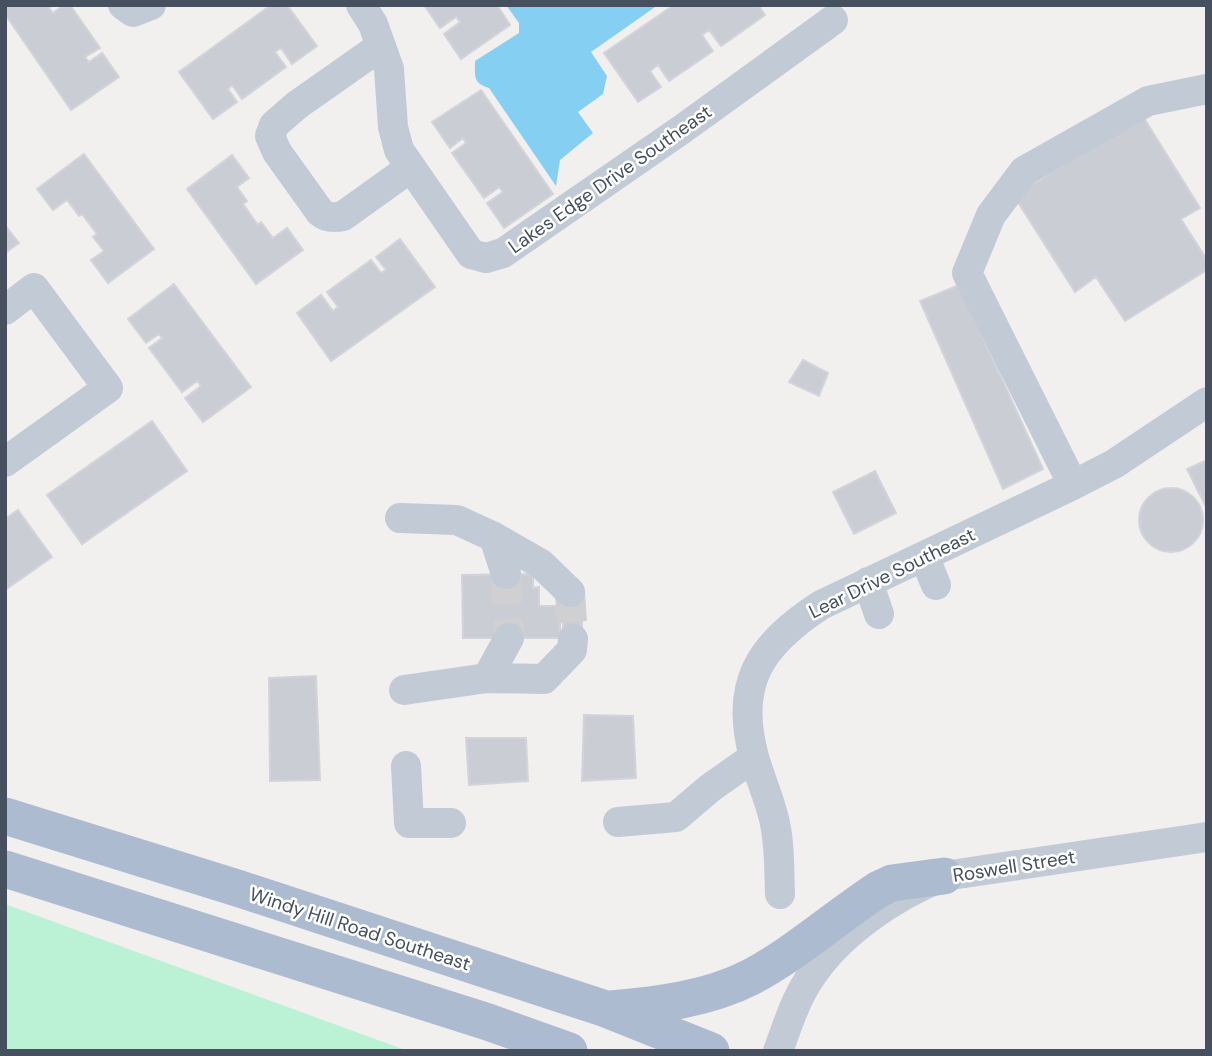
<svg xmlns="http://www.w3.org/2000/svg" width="1212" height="1056" viewBox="0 0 1212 1056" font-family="'DM Sans',sans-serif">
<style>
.green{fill:#bbf2d6}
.water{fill:#85cff2}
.building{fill:#cbcdd5;stroke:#d3d4db;stroke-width:2}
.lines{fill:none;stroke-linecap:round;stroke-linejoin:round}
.minor-tunnel{stroke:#d0cfd2;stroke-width:30;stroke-dasharray:30 15;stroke-linecap:butt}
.minor{stroke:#c2cad5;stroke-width:30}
.major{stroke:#adbbd0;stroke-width:37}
.labels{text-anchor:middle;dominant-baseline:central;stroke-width:5;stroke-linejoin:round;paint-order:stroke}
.street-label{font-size:19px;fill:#46505e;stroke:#fff}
</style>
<rect width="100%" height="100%" fill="#f2efef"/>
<path class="green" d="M5,904L408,1051H5Z"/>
<path class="water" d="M506,5H658L591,52L607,76L603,94L578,112L593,133L560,160L556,186L489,88C473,83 475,77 475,61L519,33V23Z"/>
<path class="building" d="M5,5H53L49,8L53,13L64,5H70L100,48L85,57L89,62L102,53L119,77L71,110L5,14Z
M271,5H287L317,46L292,64L281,48L275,52L286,67L242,99L232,85L228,89L237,102L213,119L179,72Z
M424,5H497L510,25L461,59L444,34L460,22L456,17L440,28Z
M674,5H758L765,15L721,46L709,30L702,35L713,51L669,81L658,65L650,71L661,87L638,102L604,53Z
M481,90L553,194L504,228L487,203L503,192L499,187L484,198L452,153L466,143L463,138L450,148L432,122Z
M1142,115L1200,208L1181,219L1207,260V270L1125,321L1096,277L1075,292L1014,196Z
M84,154L154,249L108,283L91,260L104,251L93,237L97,234L82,214L79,216L67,200L53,210L37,189Z
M232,155L249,178L237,187L247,201L243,204L258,225L261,222L273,238L287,228L303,250L256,284L187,189Z
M5,225L19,243L5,253Z
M400,239L435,287L331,361L297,313L321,295L333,311L338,307L327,292L371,260L381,273L386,270L376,257Z
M174,284L251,387L203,422L185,398L201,386L197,381L182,392L149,348L162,338L159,334L146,343L128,319Z
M959,285L1043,469L1003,489L920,301Z
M803,360L828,373L819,396L789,382Z
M152,421L187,471L82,544L47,495Z
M1207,460V509L1187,469Z
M875,471L896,513L854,534L833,492Z
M1139 520a32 32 0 1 1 64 0a32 32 0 1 1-64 0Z
M18,510L52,557L5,590V519Z
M533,574V588L539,587V606H560V638H463L462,575Z
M563,592H582V639L563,640Z
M316,676L320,780L270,781L269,678Z
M584,715L633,716L636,778L582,781Z
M466,738H526L528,781L469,785Z"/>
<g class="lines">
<path class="minor-tunnel" d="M506,574L509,638
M570,592L573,639"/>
<path class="minor" d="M123,5L133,12L151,5
M361,5L373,24L389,69L393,127L399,150L471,254L486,258L503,253L681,130L833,20
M381,46L297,105L274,125L270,136L277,152L320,212C327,218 334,218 343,216L410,168
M5,310L34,288L108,388L5,462
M1073,485L967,273L991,215L1024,171L1148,101L1207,89
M400,518L457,520L494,537L506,574
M494,537L541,564L570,592
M924,556L936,585
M868,582L879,614
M487,678L544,679L572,650L573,639
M404,690L487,678L509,638
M406,766L409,823H451
M618,822L676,817L710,788L754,757
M780,894C779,869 780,843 774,819C769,798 760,778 754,757C734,683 760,645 821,605L1073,485L1114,464L1207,402
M778,1051C787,1027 794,1003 808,981C837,934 894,896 944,876L1207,837"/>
<path class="major" d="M5,816L237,888L606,1009L711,1051
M5,869L488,1022L569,1051
M611,1009C658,1005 708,999 751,977C796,953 836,917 879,889L892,883L944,876"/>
</g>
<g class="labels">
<g class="street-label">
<text transform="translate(610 179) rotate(-35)">Lakes Edge Drive Southeast</text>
<text transform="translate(892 573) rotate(-26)">Lear Drive Southeast</text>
<text transform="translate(1014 866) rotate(-9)">Roswell Street</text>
<text transform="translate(360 929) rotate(18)">Windy Hill Road Southeast</text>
</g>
</g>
<rect width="1212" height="1056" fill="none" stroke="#46505e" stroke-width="14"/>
</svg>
